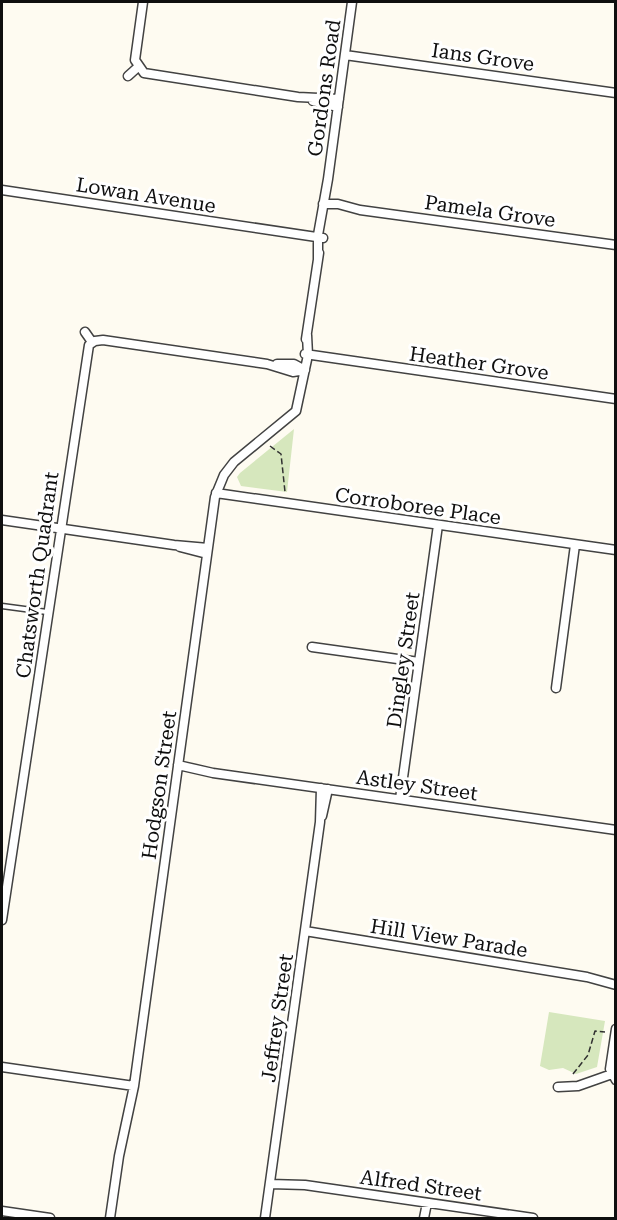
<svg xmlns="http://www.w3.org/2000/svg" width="617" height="1220" viewBox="0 0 617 1220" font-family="'Roboto Serif',serif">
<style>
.green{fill:#d6e7bd}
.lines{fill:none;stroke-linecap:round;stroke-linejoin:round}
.lane-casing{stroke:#424242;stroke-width:7}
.street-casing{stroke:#424242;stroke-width:11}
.path{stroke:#313131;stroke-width:1.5;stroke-dasharray:6 3;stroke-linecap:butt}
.lane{stroke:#fff;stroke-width:4}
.street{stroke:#fff;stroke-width:8}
.labels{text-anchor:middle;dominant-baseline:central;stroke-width:6;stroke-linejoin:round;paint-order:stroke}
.street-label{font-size:20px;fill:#0f0f0f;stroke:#fff}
</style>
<rect width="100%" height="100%" fill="#fefbf1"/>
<path class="green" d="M294,429L287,492L241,486L237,477L240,473Z
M549,1012L605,1021L597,1067L576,1074L563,1068L549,1070L540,1066Z"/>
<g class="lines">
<g class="lane-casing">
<path id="lane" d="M2,606L47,612"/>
</g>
<g class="street-casing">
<path id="street" d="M143,2L135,60L144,73L298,97L339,99
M345,55L616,93
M128,76L138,67
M313,101L338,107
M2,190L323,238
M323,204H338L360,210L616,245
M318,259V235L328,179L352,2
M85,332L92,342
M306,339L319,253
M305,354L616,399
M277,364H294L305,370
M216,493L616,550
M2,520L174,545L208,548
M180,547L207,554
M312,647L419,662
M556,688L575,545
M178,765L213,773L616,830
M400,799L438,525
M322,816L328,789
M2,920L89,345L95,341L103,340L267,364L293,372L305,370
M305,931L587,977L616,985
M616,1029L610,1069L616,1080
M2,1067L134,1086
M558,1087L578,1086L612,1074
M270,1184L305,1185L533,1218
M2,1211L50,1218
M110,1218L119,1156L134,1086L215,497L224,475L234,462L296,411L308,355L307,335
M265,1218L320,822L321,788
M424,1218L427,1203"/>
</g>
<path class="path" d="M270,446L281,454L285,492
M573,1074L588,1055L595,1031L605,1032"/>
<use href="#lane" class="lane"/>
<use href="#street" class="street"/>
</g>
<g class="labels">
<g class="street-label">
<text transform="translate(483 57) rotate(8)">Ians Grove</text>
<text transform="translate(324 88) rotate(-82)">Gordons Road</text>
<text transform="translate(146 195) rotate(9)">Lowan Avenue</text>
<text transform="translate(490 211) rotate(8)">Pamela Grove</text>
<text transform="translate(479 363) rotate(8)">Heather Grove</text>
<text transform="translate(418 506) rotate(8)">Corroboree Place</text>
<text transform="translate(37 575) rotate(-82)">Chatsworth Quadrant</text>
<text transform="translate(403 660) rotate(-82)">Dingley Street</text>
<text transform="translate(159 785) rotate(-82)">Hodgson Street</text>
<text transform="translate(417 785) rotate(8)">Astley Street</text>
<text transform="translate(449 938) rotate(9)">Hill View Parade</text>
<text transform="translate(277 1018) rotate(-82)">Jeffrey Street</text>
<text transform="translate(421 1185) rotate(8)">Alfred Street</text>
</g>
</g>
<rect width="617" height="1220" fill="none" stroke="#0f0f0f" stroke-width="6"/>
</svg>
